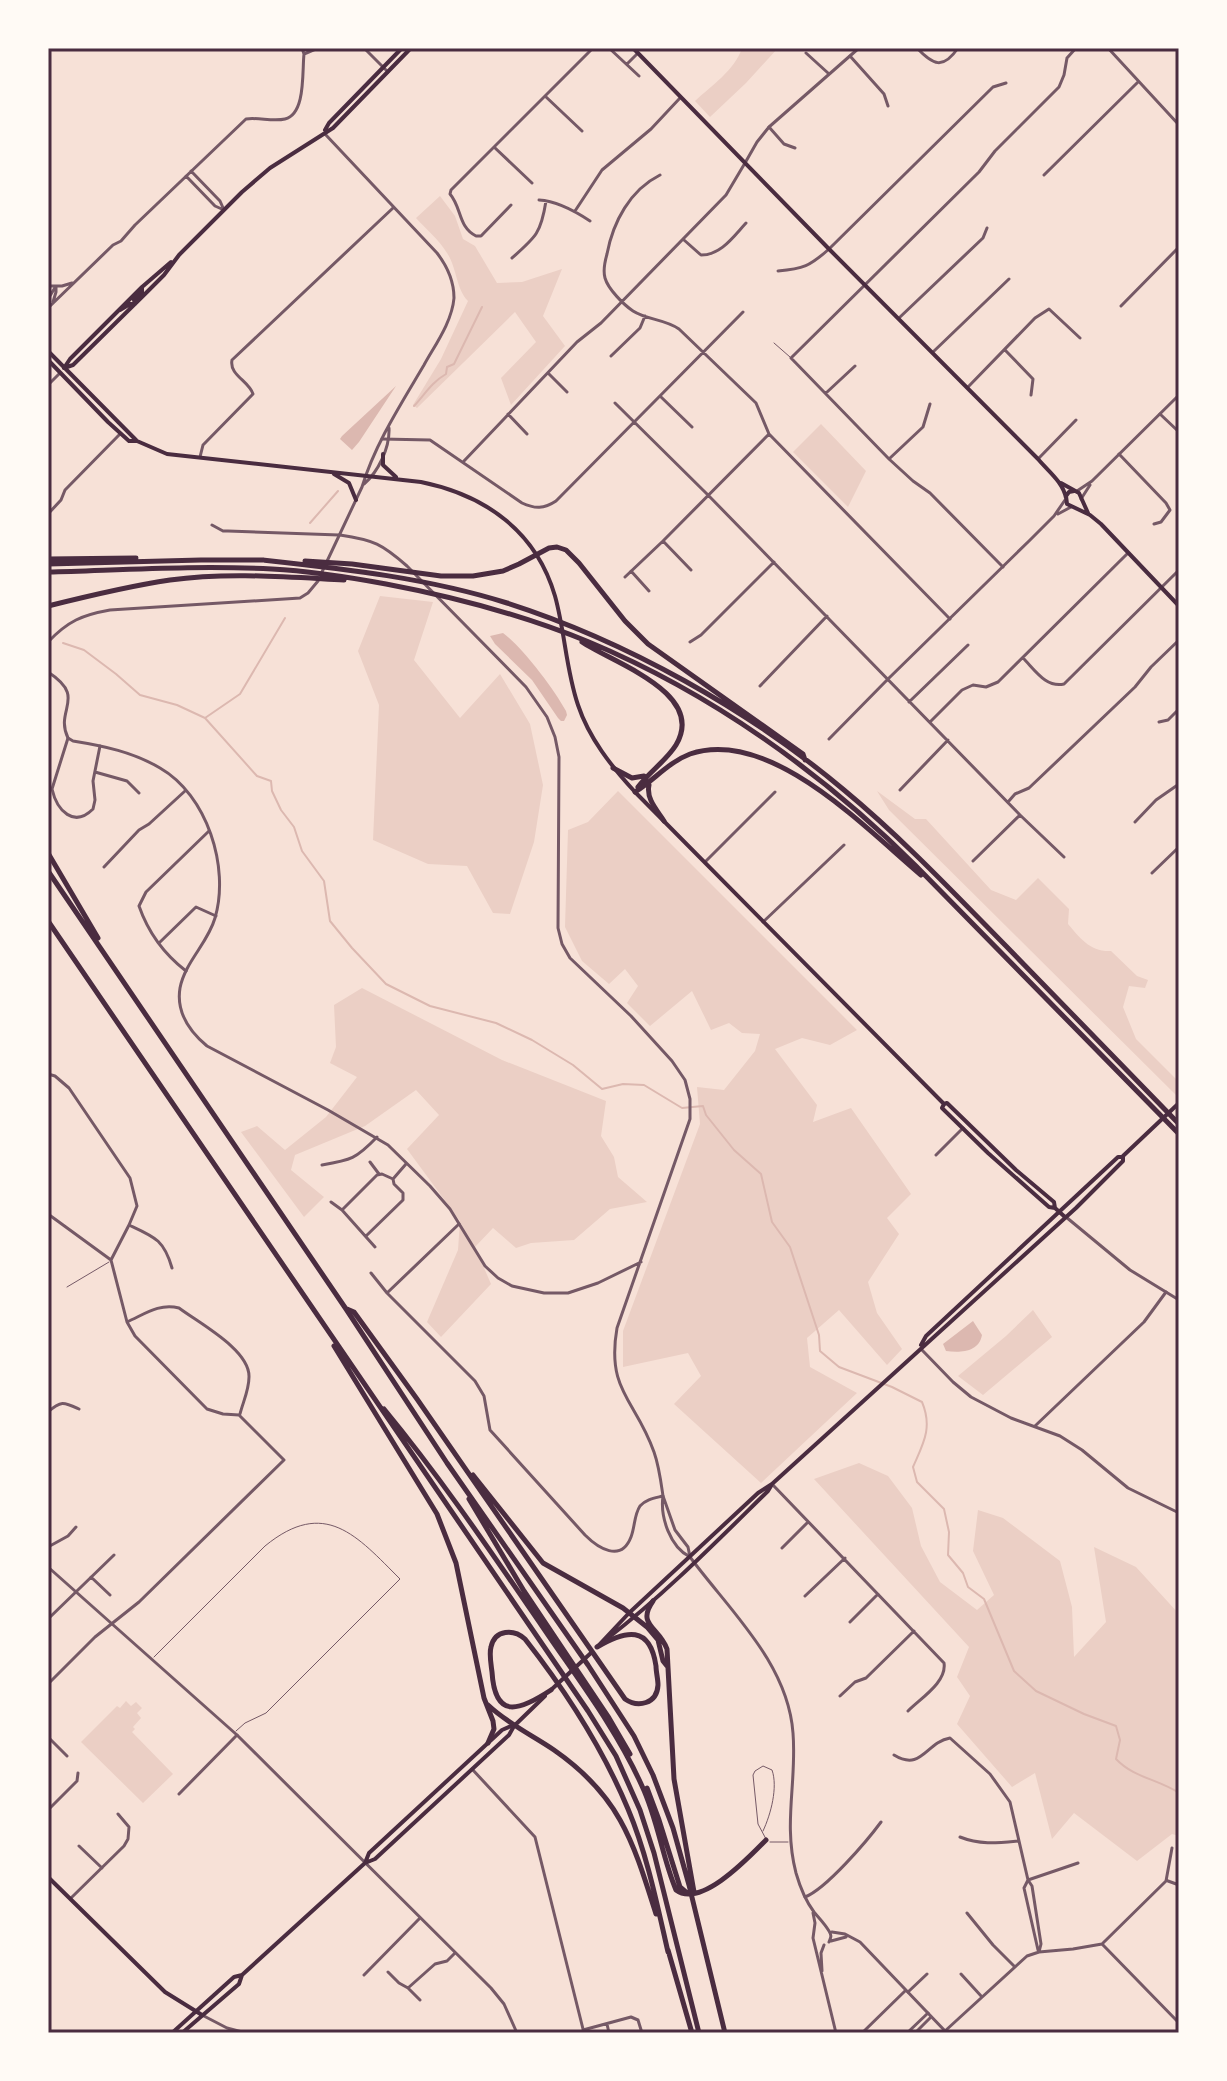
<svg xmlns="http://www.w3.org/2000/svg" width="1227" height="2081" viewBox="0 0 1227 2081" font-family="Raleway,sans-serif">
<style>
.green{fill:#ebcfc5}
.water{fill:#dcb8b0}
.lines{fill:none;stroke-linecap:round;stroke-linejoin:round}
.stream{stroke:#dcb8b0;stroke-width:2}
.service{stroke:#755966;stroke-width:1}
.minor{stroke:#755966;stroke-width:3}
.tertiary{stroke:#755966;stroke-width:3}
.secondary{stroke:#4a2c40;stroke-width:4}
.primary{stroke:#4a2c40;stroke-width:4}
.motorway{stroke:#4a2c40;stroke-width:5}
.neatline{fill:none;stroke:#4a2c40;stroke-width:3}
</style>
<rect width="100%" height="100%" fill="#f7e1d7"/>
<path class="green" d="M742,48H778L746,83L710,117L695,101C711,86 735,70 742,48Z
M440,196L455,216L463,239L475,246L497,283L522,282L562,269L543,316L565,346L511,405L501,378L536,342L515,312L417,408L413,405L441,359L468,301C456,289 457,268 447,253C439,240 426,229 416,218Z
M821,424L866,471L848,507L793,452Z
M380,596L433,602L414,660L460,718L500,674L530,724L543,785L534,842L510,914L493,913L467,866L428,864L373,840L379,705L358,651Z
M618,791L857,1030L830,1045L802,1038L775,1049L817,1105L813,1122L851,1108L911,1194L887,1218L899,1234L868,1282L877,1313L902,1349L887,1365L839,1310L807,1338L810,1367L857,1393L761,1483L674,1404L701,1376L688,1353L623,1367V1331L700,1124L697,1087L724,1090L755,1051L760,1034L742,1033L729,1023L711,1030L692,991L650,1026L627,1003L638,986L625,969L609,984L582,961L565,927L568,830L588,822Z
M877,791L915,819H926L991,890L1016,900L1038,878L1069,909L1068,924C1080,938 1090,952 1111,951L1137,976L1148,980L1145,988L1129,986L1123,1007L1136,1039L1179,1082V1092L1176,1095L889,810Z
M362,988L502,1060L606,1101L601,1136L614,1157L618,1177L647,1202L610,1209L574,1240L531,1243L516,1248L493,1228L475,1247L491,1284L441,1337L427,1322L458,1250L460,1221L407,1149L439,1115L416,1090L365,1126L295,1155L291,1170L324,1197L304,1217L241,1132L257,1126L285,1150L326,1117L357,1077L330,1063L336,1047L334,1005Z
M1033,1310L1052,1337L983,1395L958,1376L1006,1336Z
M859,1463L888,1476L912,1508L921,1546L940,1582L977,1610L994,1595L973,1551L978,1510L1003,1518L1060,1561L1072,1607L1074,1657L1106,1622L1094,1547L1136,1567L1179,1614V1836L1172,1834L1137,1861L1074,1813L1052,1839L1035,1773L1012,1787L957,1724L970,1696L957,1677L969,1647L814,1479Z
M126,1701L131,1706L136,1702L142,1708L137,1713L141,1718L133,1727L135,1729L132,1732L173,1774L143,1803L81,1742L117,1706L120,1708Z"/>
<path class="water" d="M396,386L359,442L352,450L340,439L342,436Z
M503,633C523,648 554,689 566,711L567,715L564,721H561L558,718L532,680L495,644L490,636Z
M973,1321L982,1335C979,1352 961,1353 946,1351L943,1344Z"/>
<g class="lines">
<path class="stream" d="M414,406C425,394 432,382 446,374L447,367L454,364L482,307
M310,523L338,491
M63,643L84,650L116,674L140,695L177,705L205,718L257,776L271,781L272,791L281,810L294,827L302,851L324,881L330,921L352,948L386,984L430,1006L496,1023L532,1040L573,1065L602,1089L623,1084L644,1085L682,1108L703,1106L706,1115L734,1150L761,1174L772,1222L790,1247L819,1335L820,1351L839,1367L892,1387L922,1402C933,1428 923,1444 913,1467L917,1482L944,1509L949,1532L948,1555L963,1573L968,1587L984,1599L1014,1671L1036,1691L1084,1714L1116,1726L1120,1740L1116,1759C1134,1778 1158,1779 1179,1793
M205,718L240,694L285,618"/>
<path class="service" d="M774,343L790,357
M67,1287L109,1262
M154,1657L265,1546C325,1497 357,1536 400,1579L266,1713L245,1723L236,1731
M763,1831C771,1814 778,1787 772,1770L763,1766L755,1771L753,1775L758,1824L766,1839
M770,1842H788"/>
<path class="minor" d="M609,48L639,76
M917,48C933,65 943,70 958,48
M1108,48L1179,125
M806,53L828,73
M304,54L318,48
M850,56L884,94L888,106
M627,64L638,53
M545,96L582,131
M769,127L784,144L795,148
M494,147L532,183
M191,171L220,201L224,210
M660,175C630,190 613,222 607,254C605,261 603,271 605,278C608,289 624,305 633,311C647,320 665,319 679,329L756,403L769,434L950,619
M1044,175L1138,82
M186,176L215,206L224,210
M539,200C557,201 575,211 590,221
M511,205L481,236H476C458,227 462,208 450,194L451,190L593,48
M575,211L602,170L651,129L680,98
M684,240L701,255C721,255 733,237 746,223
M512,258C536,237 541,233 546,201
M778,271C803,269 810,266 829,249L993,87L1006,83
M48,286H62L72,283
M48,299L56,286
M53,302L56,292V286
M1121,306L1179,247
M48,308L113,245L121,241L135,225L246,119C258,117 273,122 285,119C306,114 302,71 304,54L302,48
M899,318L983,238L987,228
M1005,350L1033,379L1031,395
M933,352L1009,279
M611,356L640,328L645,316
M548,373L567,392
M48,385L60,373
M968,387L1035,318L1049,309L1080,338
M826,393L855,366
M660,396L692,427
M615,403L708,495L1020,815L1064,857
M508,414L527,434
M1160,414L1179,432
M382,439L430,440L522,503C535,509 544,509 556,501L743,312
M1119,454L1166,503L1170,510L1161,522L1154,524
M200,457L203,445L253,394C249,381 229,375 232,360L393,208
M889,459L923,427L930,404
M1038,459L1076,420
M464,461L577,342L601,323L726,195L745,163
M48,514L61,500L65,490L120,434
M212,525L223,531H228L339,535
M663,541L691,570
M1003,567L930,493L913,481L889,459L791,358L979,172L995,151L1059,87L1064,75L1067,58L1076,48
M631,571L649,591
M625,577L663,541L769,434
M690,642L701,635L774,562
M1023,658C1035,670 1046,688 1064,684L1179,570
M760,686L827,616
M909,702L968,645
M930,722L962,690L973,685L986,687L998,682L1128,553
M1159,722L1168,720L1179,709
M68,738L52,789C57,811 74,828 93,809L95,800L93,781L100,746
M829,739L888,679
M95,772L127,781L139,793
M900,790L948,740
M1008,802L1015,794L1029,788L1135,687L1151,667L1179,640
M1135,822L1156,800L1179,784
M973,861L1020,815
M705,862L775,792
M104,867L139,830L149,824L185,791
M1152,873L1179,847
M763,922L844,845
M159,943L196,907L216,916
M186,971C164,954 148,932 139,906L146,892L209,831
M48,1074L55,1076L69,1088L130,1178L137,1206L129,1225L111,1260
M936,1155L963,1128
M370,1162L379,1174
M322,1165C351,1160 356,1159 377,1137
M331,1202L342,1210L375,1247
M342,1210L377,1175L382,1174L393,1179
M48,1214L111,1260L127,1322L135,1336L207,1409L223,1414L239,1415L284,1460L139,1602L95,1637L48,1684
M129,1225C155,1237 164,1240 172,1268
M366,1236L403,1200V1193L394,1184L393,1179L406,1164
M371,1273L387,1293L475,1381L484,1396L490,1430L585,1535C598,1548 621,1563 631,1537C635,1527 634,1515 640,1506C646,1499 655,1498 663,1496
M387,1293L459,1224
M127,1322C145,1314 159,1303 179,1308C199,1323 250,1350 249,1377C249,1390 243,1402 240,1414
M922,1350L953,1382L971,1397L1011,1418L1060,1436L1082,1450L1128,1488L1179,1513
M48,1412C61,1400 64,1402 79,1409
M1035,1426L1144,1322L1166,1292
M772,1484L944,1663C947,1682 921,1698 908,1711
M48,1547L68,1536L76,1527
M782,1548L808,1522
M91,1577L110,1595
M805,1596L845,1558
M48,1619L114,1555
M850,1622L878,1594
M840,1696L855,1682L866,1678L914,1631
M48,1737L67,1756
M894,1755C922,1772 926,1742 950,1738L990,1774L1010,1802L1028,1880L1032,1886L1041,1944L1039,1952
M472,1769L535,1837L584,2033
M179,1794L237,1735
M48,1810L77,1781L78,1773
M960,1837C980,1845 997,1843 1018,1841
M79,1846L102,1868
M1028,1880L1024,1888L1038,1950
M1028,1880L1078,1863
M1168,1881L1179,1885
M805,1897C826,1889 867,1841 881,1822
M71,1898L124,1846L128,1839L129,1827L118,1814
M967,1913L993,1945L1015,1967
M1103,1945L1179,2023
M388,1972L399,1983L408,1988
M961,1974L982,1997
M364,1975L420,1918
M908,1992L927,1974
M420,2000L408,1988L435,1964L447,1961L455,1953
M607,2024L609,2033
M583,2030L631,2017L638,2020L642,2033
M945,2031L1027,1956L1039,1952L1073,1949L1102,1944L1166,1881L1172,1848
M862,2033L905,1991
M907,2033L928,2013
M915,2033L931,2017"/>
<path class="tertiary" d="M364,48L388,72
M745,163L757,142L769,127L859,48
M364,484C378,472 390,448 389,428
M1077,491L1092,481L1179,395
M1081,499L1090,485
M1058,514L1071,507
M340,535C374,540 382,544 407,566L526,687L547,717L555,737L559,757L558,928L562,944L570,958L631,1016L672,1061L685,1080L690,1099V1119L617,1328C606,1391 636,1400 654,1452C659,1466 661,1482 663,1496C660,1517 670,1547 690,1557C729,1610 788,1663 793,1733C797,1782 783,1823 796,1873C800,1887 805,1900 814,1912C819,1918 825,1924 829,1931C832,1936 831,1937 829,1942
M321,574L362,487C375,444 401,404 424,365C435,345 452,322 454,298C454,281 447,266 437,253L325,134
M48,642C68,621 82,615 110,610L300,598L308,593L318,581
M48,672C88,698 54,709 68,738L73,741C104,746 133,752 160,768C207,795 230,867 215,918C208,943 185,962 180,988C176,1012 189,1031 207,1046L328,1110L388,1145L430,1186L450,1209L485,1266L498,1278L512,1286L544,1293H568L598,1283L641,1262
M888,679L1029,541L1054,516L1065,500
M1066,1217L1130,1270L1179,1300
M663,1496L675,1530L688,1547L690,1557
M48,1567L237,1735L491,1988L504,2004L517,2033
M813,1913L815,1923L813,1938L836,2033
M832,1932L845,1934L860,1942L947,2033
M831,1941L846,1937
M822,1971L821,1953L824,1945
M202,2015L227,2028L246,2033"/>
<path class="secondary" d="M633,48L829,249L1038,459C1048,471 1063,482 1066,498
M325,130L329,123L402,48
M120,310L130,304H135L134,300L142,292V287
M64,368L73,365L147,292L164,275L179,255L242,192L270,168L333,128L411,48
M64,368L70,359L142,287L171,262
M1061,483L1079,493L1088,513
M1074,491L1069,492L1066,496L1067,504L1090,515L1101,524L1179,606
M635,792L944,1104L947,1103L1016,1170L1054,1202L1055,1208
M944,1104L942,1108L988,1153L1049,1207L1055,1208L1065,1217
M921,1345L926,1336L1118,1157H1122
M608,1638C665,1594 716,1542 768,1491L771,1486
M598,1646L629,1613L758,1493L772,1484L1076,1208L1123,1161V1156L1179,1103
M552,1689L592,1652
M365,1863L369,1853L502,1730L511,1726
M48,1877L165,1992L202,2015
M172,2033L234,1977L242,1975
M182,2033L239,1984L242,1975L365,1863L375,1859L509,1735L514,1726L545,1696"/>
<path class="primary" d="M48,351L136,440
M48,360L108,422L129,441H137L167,454L421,482C485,495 536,531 555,596C565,632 566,670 578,705C589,738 611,766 635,792
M383,454V465L396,477
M334,474L349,483L356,500"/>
<path class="motorway" d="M48,559L136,558
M263,560C345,569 428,578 507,603C626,641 749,710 844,790C902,838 953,892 1006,946C1063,1005 1121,1064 1179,1124
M305,561L352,564L441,576H473L503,571L519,564L549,548L557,547L566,550L579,563L625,621L648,644L803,754L805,760
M48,564L201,560H263
M48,572C122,570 197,565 272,569C310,571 348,577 386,584C455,597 523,615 589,642C711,693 823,773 916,866L1179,1134
M48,606C88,596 129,586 170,580C227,572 286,577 344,580
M582,642C613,663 707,693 676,745C666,761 649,772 638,787
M613,768L632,778L644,776
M649,785C646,799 657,810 664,821
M635,792C654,780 669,762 690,754C770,727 865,828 921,875
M48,853L98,938
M48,871L346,1309L447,1463L588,1665L634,1736L653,1775L673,1828L689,1885L725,2033
M48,921L588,1711L616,1756L640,1810L654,1853L699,2033
M347,1309L354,1312L417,1399L625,1699C638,1708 657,1704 658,1685C658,1679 656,1672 656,1666C650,1625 626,1630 597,1647
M334,1346L437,1514L456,1563L484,1698L493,1721L494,1729L488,1743
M384,1409C441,1478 491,1552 542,1626C577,1678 616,1728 642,1786C658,1820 662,1857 676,1890C701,1909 750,1856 766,1840
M473,1475L543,1563L623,1608L647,1627L658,1640L663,1661L667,1666
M469,1499L524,1591L609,1718L630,1754
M653,1601C636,1625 659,1627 667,1649L674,1779L694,1892
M551,1690C519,1711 495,1720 492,1672C491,1664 489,1654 491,1647C495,1629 514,1629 525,1639C565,1690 603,1749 628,1809C647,1854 657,1904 668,1952
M488,1705C508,1724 532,1735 554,1750C620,1796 633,1841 656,1914
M647,1788L659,1820L680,1887L687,1893
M668,1950L692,2033"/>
</g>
<rect width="1227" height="2081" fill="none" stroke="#fffaf5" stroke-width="100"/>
<rect x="50" y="50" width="1127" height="1981" class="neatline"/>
</svg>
